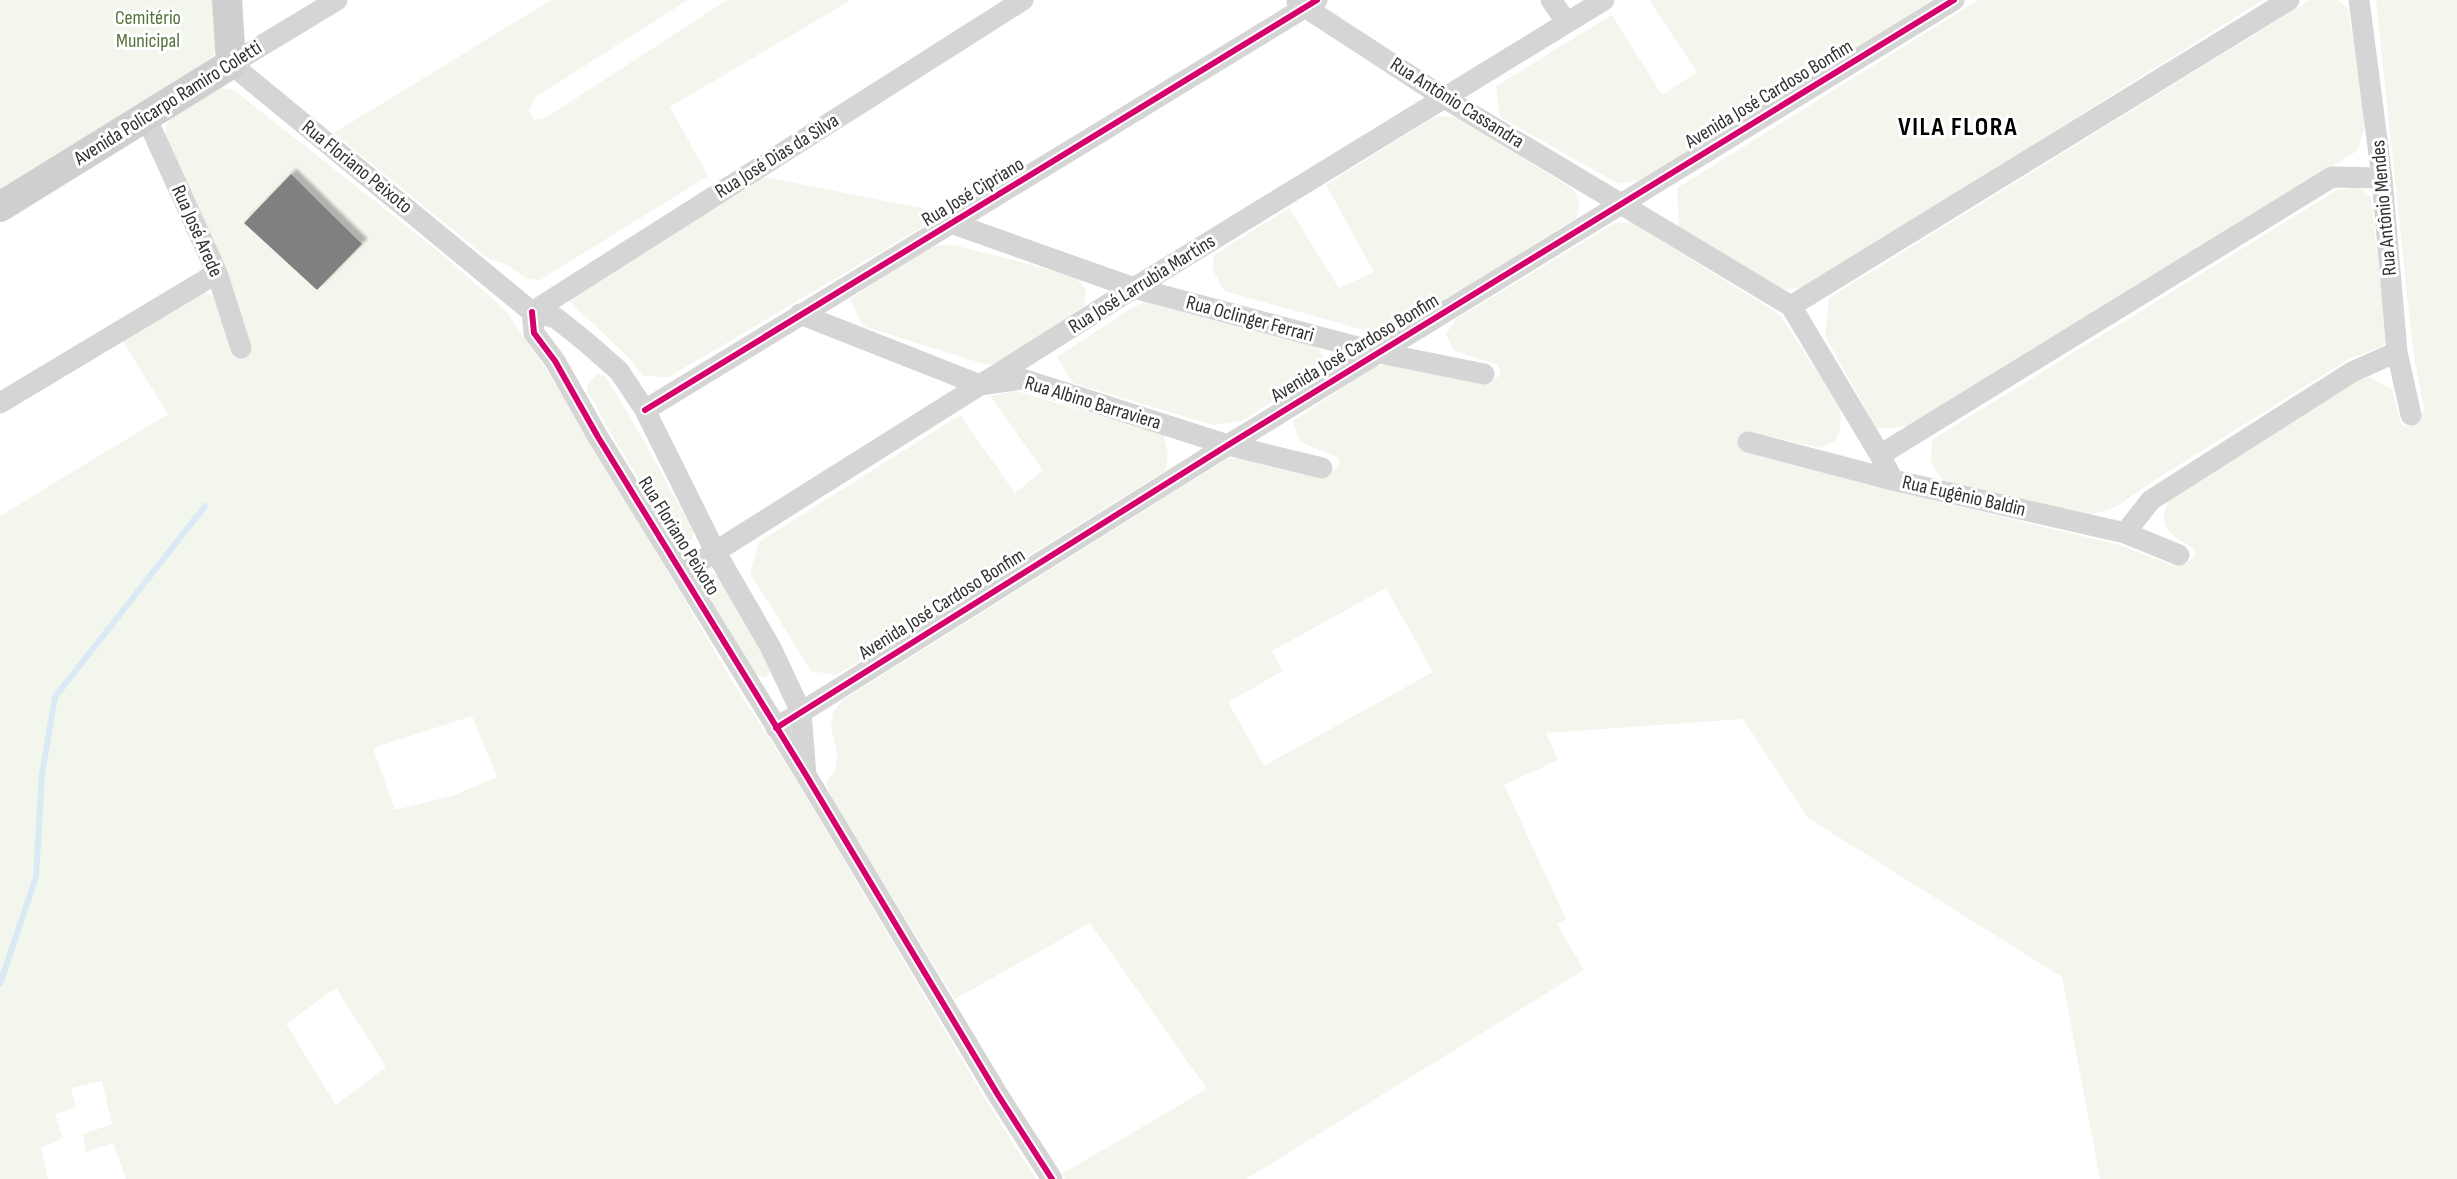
<svg xmlns="http://www.w3.org/2000/svg" width="2457" height="1179" viewBox="0 0 2457 1179" font-family="'Sofia Sans Condensed',sans-serif">
<style>
.green{fill:#f2f6ed;fill-rule:evenodd}
.lines{fill:none;stroke-linecap:round;stroke-linejoin:round}
.stream{stroke:#d9eaf4;stroke-width:6}
.building{fill:#808080;filter:url(#shadow)}
.street{stroke:#d5d5d5;stroke-width:21}
.secondary{stroke:#cfcfcf;stroke-width:30}
.cycleway-casing{stroke:#fff;stroke-width:10}
.cycleway{stroke:#d6006c;stroke-width:6}
.labels{text-anchor:middle;dominant-baseline:central;stroke-width:6;stroke-linejoin:round;paint-order:stroke}
.park-label{font-size:20px;fill:#54713a;stroke:#fff}
.street-label{font-size:20px;fill:#313131;stroke:#fff}
.district-label{font-size:26px;font-weight:bold;letter-spacing:1.5px;fill:#000;stroke:#fff}
</style>
<defs>
<filter id="shadow"><feDropShadow dx="5.5" dy="-5.5" stdDeviation="1.5" flood-color="#0004"/></filter>
</defs>
<rect width="100%" height="100%" fill="#fff"/>
<path class="green" d="M0,0H212L216,47L212,59L0,190Z
M551,0H688L534,98L529,111L535,120L544,119L727,0H851L670,107L708,176L540,280L527,279L506,264L489,259L334,133Z
M1649,0H1934L1639,181L1617,183L1500,117L1496,86L1612,15L1662,95L1697,72Z
M1978,0H2263L1804,288L1783,289L1679,228L1677,188Z
M2310,0H2337L2348,8L2366,123L2357,151L1908,426L1877,429L1825,336L1829,298Z
M2376,0H2457V1179H2100L2062,977L1808,818L1743,719L1546,733L1558,760L1504,785L1566,919L1557,924L1584,970L1246,1179H1065L1062,1174L1207,1089L1090,923L955,999L835,805L826,782L836,770L837,754L831,727L833,712L843,700L1227,459L1246,456L1329,475L1340,464L1338,457L1300,442L1293,421L1374,367L1397,362L1492,380L1501,375L1498,365L1453,350L1446,334L1456,319L1615,223L1631,222L1779,314L1841,408L1840,430L1835,441L1820,448L1755,433L1745,434L1892,490L2119,545L2170,564L2184,565L2195,556V550C2171,535 2155,528 2170,498L2354,381L2368,377L2392,389L2401,424L2406,427L2419,421L2424,409L2413,351ZM1386,588L1433,672L1264,766L1228,702L1283,671L1272,651Z
M215,87L234,90L438,251L505,310L544,366L591,441L734,684L797,781L987,1102L1036,1179H126L113,1143L86,1152L83,1134L112,1124L102,1081L71,1088L76,1107L55,1114L63,1138L41,1148L48,1179H0V516L168,414L122,340L200,290L213,296L232,351L165,135L168,119ZM290,174L362,244L317,290L244,223ZM472,716L497,777L454,795L395,810L373,748ZM336,988L386,1067L336,1105L286,1024Z
M1436,116L1459,118L1574,190L1580,203L1576,218L1403,328L1378,334L1224,291L1213,270L1214,255L1289,208L1339,288L1374,272L1326,185Z
M744,173L946,213L669,377L643,376L627,356L567,299Z
M2359,187L2371,197L2387,341L2381,347L2349,359L2147,485L2116,507L2090,515L1945,484L1931,463L1932,440L2337,190Z
M954,245L1074,276L1086,289L1084,306L1005,360L987,365L863,326L850,299L931,246Z
M1148,301L1316,344L1323,356L1320,371L1242,421L1213,425L1073,383L1057,357L1133,307Z
M598,374L605,376L631,418L693,530C693,538 692,542 684,545L676,539L611,434L587,390L588,383Z
M1015,391L1163,434L1168,453L1165,471L836,675L811,671L750,573L759,542L960,415L1015,493L1043,470L990,396Z
M713,573L720,577L771,669L768,676L764,678L755,673L699,584L700,579L707,574Z"/>
<g class="lines">
<path class="stream" d="M0,984L36,877L42,774L55,697L205,506"/>
</g>
<path class="building" d="M291,174L362,244L317,290L244,223Z"/>
<g class="lines">
<path class="street" d="M337,0L231,64L532,312L556,318L586,342L619,371L645,410L715,551L771,648L801,712L806,775
M1551,0L1567,23
M2359,0L2382,178L2397,352L2411,415
M1297,2L1446,99L1791,306L1880,455L1893,480
M146,117L217,273L241,348
M954,224L1134,288L1380,353L1484,374
M1791,306L2289,0
M532,312L534,333L555,361L598,437L806,775L998,1095L1052,1179
M532,312L1023,0
M800,314L980,385L1022,379L1228,445L1322,468
M0,403L217,273
M645,410L1317,0
M1748,442L1893,480L2125,533L2179,555
M1880,455L2332,177L2382,178
M2125,533L2151,500L2352,372L2397,352
M683,572L1134,288L1604,0
M776,728L1228,445L1954,0"/>
<path class="secondary" d="M0,207L231,64L227,0"/>
<g class="cycleway-casing">
<path id="cycleway" d="M532,312L534,333L555,361L598,437L806,775L998,1095L1052,1179
M645,410L1317,0
M776,728L1228,445L1954,0"/>
</g>
<use href="#cycleway" class="cycleway"/>
</g>
<g class="labels">
<g class="park-label">
<text x="148" y="18">Cemitério<tspan x="148" dy="23">Municipal</tspan></text>
</g>
<g class="street-label">
<text transform="translate(1769 94) rotate(-31)">Avenida José Cardoso Bonfim</text>
<text transform="translate(168 103) rotate(-32)">Avenida Policarpo Ramiro Coletti</text>
<text transform="translate(1457 103) rotate(32)">Rua Antônio Cassandra</text>
<text transform="translate(777 156) rotate(-32)">Rua José Dias da Silva</text>
<text transform="translate(357 167) rotate(39)">Rua Floriano Peixoto</text>
<text transform="translate(973 192) rotate(-31)">Rua José Cipriano</text>
<text transform="translate(2384 208) rotate(-95)">Rua Antônio Mendes</text>
<text transform="translate(197 231) rotate(66)">Rua José Arede</text>
<text transform="translate(1142 284) rotate(-32)">Rua José Larrubia Martins</text>
<text transform="translate(1250 319) rotate(15)">Rua Oclinger Ferrari</text>
<text transform="translate(1355 348) rotate(-31)">Avenida José Cardoso Bonfim</text>
<text transform="translate(1093 403) rotate(17)">Rua Albino Barraviera</text>
<text transform="translate(1964 496) rotate(13)">Rua Eugênio Baldin</text>
<text transform="translate(679 536) rotate(58)">Rua Floriano Peixoto</text>
<text transform="translate(942 604) rotate(-32)">Avenida José Cardoso Bonfim</text>
</g>
<g class="district-label">
<text x="1958" y="127">VILA FLORA</text>
</g>
</g>
</svg>
